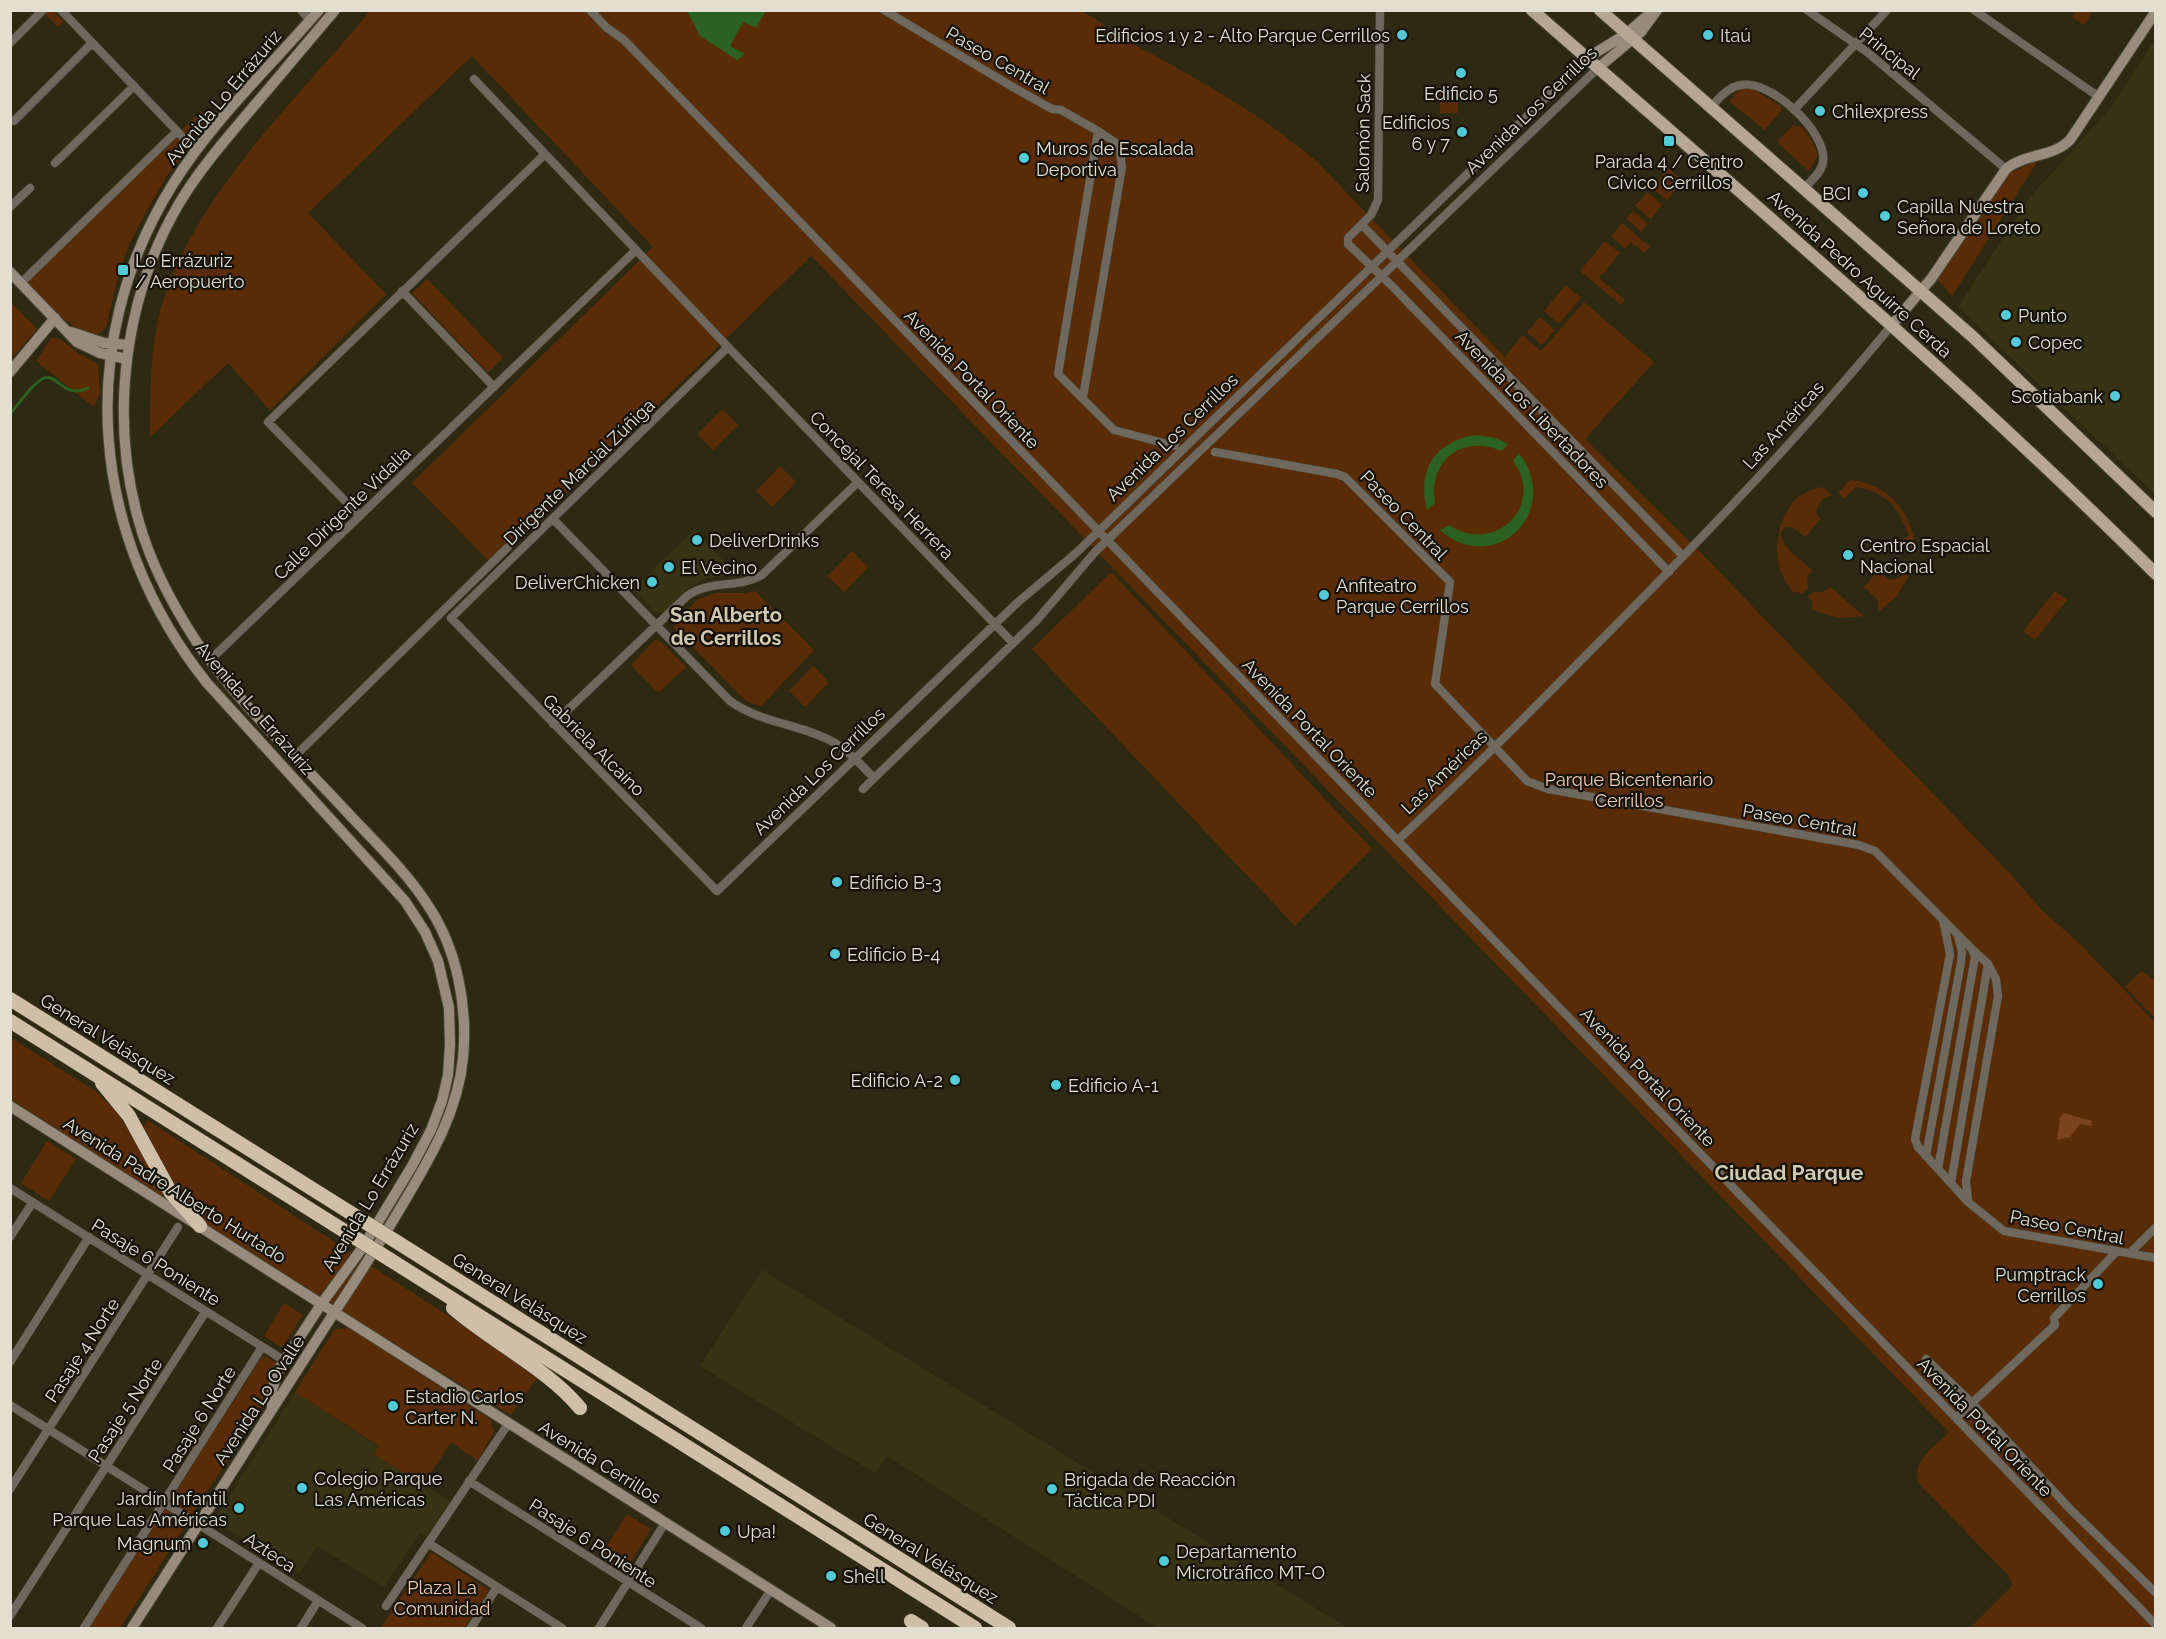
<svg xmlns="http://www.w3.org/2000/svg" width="2166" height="1639" viewBox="0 0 2166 1639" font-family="Raleway,sans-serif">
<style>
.built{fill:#393315}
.green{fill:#5a2c06}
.forest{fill:#7a441c}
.water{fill:#2b6221}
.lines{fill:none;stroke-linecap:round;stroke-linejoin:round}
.stream{stroke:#2b6221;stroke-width:3}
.street-casing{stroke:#4b4631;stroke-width:9}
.secondary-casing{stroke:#4b4631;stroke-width:12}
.primary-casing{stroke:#4b4631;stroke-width:14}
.highway-casing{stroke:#4b4631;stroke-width:15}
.street{stroke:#6f685f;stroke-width:8}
.secondary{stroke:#968b7d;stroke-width:10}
.primary{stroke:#b5a794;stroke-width:12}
.highway{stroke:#d0bfa8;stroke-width:14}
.highway-bridge-casing{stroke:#4b4631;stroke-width:15;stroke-linecap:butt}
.highway-bridge{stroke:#d0bfa8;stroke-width:14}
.poi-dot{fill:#52cbd9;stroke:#141208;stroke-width:2}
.labels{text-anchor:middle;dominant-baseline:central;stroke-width:4.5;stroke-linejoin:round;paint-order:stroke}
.poi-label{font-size:18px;fill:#e2dfd1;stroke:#141208;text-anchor:start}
.street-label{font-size:18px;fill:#e2dfd1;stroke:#141208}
.park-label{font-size:18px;fill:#f2cab0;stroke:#141208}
.neighbourhood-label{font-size:20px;font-weight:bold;fill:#d0cab0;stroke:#141208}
.quarter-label{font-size:21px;font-weight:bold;fill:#d0cab0;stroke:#141208}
</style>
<rect width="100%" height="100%" fill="#2e2913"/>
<path class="built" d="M2155,39V494L1958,307L2031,196L2110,109Z
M694,530L737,575L708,578L700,581L683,592L665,611L661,613L654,611L633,589Z
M762,1270L1245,1565L1348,1628H1158L887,1456L875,1473L700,1366Z
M295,1392L379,1447L374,1454L450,1501L426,1537L420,1533L384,1587L317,1546L299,1574L214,1521Z"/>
<path class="green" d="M2077,10H2093V11L2084,25L2072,17Z
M47,11H53L64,22L58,27L44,13Z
M370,11H1082L1102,23L1106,29C1179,69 1253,107 1316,161L1562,416L1505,357L1522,335L1541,351L1584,302L1654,362L1585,439L1704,556L2013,877L2043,911L2079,943L2155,1022V1628H1970L2012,1586L2009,1576L1922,1487C1905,1464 1936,1447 1949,1432L811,256L493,565L412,483L653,247L472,56L308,213L386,294L270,410L228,363L150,437C150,386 150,331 169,284C208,181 301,95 370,11Z
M1751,88L1781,106V111L1765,130L1729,101L1740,89Z
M1440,92L1458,93V113H1440Z
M201,111L209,117V119L166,177L145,214L129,245L119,273L106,327L95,337C68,326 48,305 28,285L29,280Z
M1793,125L1802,127L1812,141L1818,155L1809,171L1777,142Z
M2039,159L1952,296L1936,278L2007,175Z
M1668,168L1683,181L1667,200L1652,188Z
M1647,192L1662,205L1651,219L1635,206Z
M1633,211L1648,224L1641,232L1626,218Z
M1622,223L1650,247L1644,253L1631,242L1625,249L1611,236Z
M1605,241L1620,253L1599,278L1625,300L1621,305L1580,271Z
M427,279L503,358L488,373L412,293Z
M1566,285L1581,298L1559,324L1544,311Z
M11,302L37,329L11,359Z
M1540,317L1555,330L1542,345L1527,332Z
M52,337L60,339L78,353L98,364L100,393L94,407L36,361Z
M722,409L738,425L713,450L697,434Z
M780,466L796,482L772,507L756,491Z
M1850,480C1886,483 1911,510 1915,545L1911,549L1903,541L1908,535C1901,509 1883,491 1856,487L1844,499L1838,493Z
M1822,487L1832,495C1822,497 1816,505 1817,515L1821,519L1805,537L1792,527H1785L1781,532C1780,548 1802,560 1812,570L1807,579L1808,588L1803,593L1793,592C1788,586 1784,579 1781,572C1772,549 1779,515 1797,498C1804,492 1814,489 1822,487Z
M852,551L868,567L844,592L827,576Z
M1878,570C1888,580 1894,585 1905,572L1909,576L1896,597L1879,611L1877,599L1864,587Z
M1111,572L1372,849L1295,926L1032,649Z
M1831,587L1860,613L1865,616L1838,618L1812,610V602L1808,597L1813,592H1823Z
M755,591L814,650L761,706L750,703L740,695L674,628L675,622L698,599L716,593H746Z
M2055,591L2067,600L2035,640L2023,631Z
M655,640L660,641L686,667L658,693L631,665Z
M813,666L829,682L805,707L789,691Z
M2141,971L2155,980V1018L2125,987Z
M10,1037L95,1091L112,1107L130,1132L169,1202L11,1099Z
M147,1120L490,1343L537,1378L511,1415L228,1241L200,1220L179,1198L143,1129Z
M47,1141L76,1159L49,1201L21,1183Z
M284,1303L303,1315L282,1348L264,1336Z
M350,1328L491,1420L494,1431L478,1461L451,1442L423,1485L374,1454L379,1446L295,1392L334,1330Z
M263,1355L277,1363L269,1395L120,1628H89Z
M627,1514L651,1529L624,1573L600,1557Z
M431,1552L489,1590L464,1628H381Z"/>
<path class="forest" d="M2064,1113L2092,1121L2091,1126L2080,1124L2070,1137L2057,1140L2060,1118Z"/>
<path class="water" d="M687,11H766L756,28L743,22L730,46L745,54L737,60L700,36Z
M1475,435L1496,438L1508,444L1501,451C1462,434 1428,461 1435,503L1427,510C1417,471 1434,442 1475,435Z
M1519,453C1564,512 1493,578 1440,530L1449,525C1495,556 1546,505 1513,461Z"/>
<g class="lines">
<path class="stream" d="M10,414C19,404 30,386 42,379C57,371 63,400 88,388"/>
<g class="street-casing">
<path id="street" d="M61,10L196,151
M301,10L310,20
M590,10L606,27L624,40L2156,1625
M884,10L1011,86L1052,109L1061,110L1098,131L1119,145L1122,167L1083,397
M1380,10L1378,200L1371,215L1348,238V244L1392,286L1669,572
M1807,10L1867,52L2006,169
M1974,10L2099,97
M10,43L43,10
M474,79L728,347L1013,643
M1711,107C1719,98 1728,87 1741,85C1770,79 1828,132 1823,162C1822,172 1811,181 1804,188
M1794,110L1887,10
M14,121L92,43
M1098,131L1058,374L1114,430L1175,446
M55,163L134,86
M10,207L30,188
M1362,225L1683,556
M21,283L177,131
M402,291L494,387
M728,347L451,618L717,891L1018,602L1075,554L1587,58
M1215,452L1337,474L1345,477L1450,582L1435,684L1527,781L1548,789L1859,845L1875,851L1972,949L1975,957L1938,1169L1968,1202L2004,1231L2156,1258
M360,516L268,422L545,154
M553,519L730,701C762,724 802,724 835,743C850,752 862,766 874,778
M210,660L636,250
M553,724L687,596C712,579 737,589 762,575L858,482
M295,756L508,547
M863,789L1037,620L1095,552L1598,68
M1398,840C1471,772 1541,701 1611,630C1708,532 1804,432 1891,326
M1926,1156L1961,962L1962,952L1958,936
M1938,1169L1918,1147L1915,1139L1950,954L1943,920
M1951,1183L1988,964L1973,950
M10,1188L285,1361
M1968,1201L1966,1181L1998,996L1996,979L1988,964
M10,1237L33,1202
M2130,1253L2156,1227
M1926,1359L1972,1403L2070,1509L2156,1593
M10,1362L89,1237
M10,1405L362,1628
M1956,1418L2055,1325L2054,1318L2117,1251
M469,1481L701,1628
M10,1489L178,1227
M428,1543L562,1628
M386,1606L508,1424
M10,1616L206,1311
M84,1628L262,1347
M217,1628L259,1563
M301,1628L318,1601
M471,1628L497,1587
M599,1628L665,1523
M746,1628L771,1590"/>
</g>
<g class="secondary-casing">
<path id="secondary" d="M1587,58L1626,34L1648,15
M1598,68L1641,32L1657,10
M10,272L77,342L100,353L127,359
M1891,326L1931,279L2006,169C2025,153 2052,158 2070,140L2156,11
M71,332L104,343L129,345
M10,372L55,318
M10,1106L831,1628
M272,1409V1390L279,1369L322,1303L363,1247L412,1166L431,1130L442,1101L448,1075L450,1045L449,1008L438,961L425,932L405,901L207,683C90,537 73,344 173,184C213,120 270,67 319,10
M132,1628C195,1530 258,1432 321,1333C350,1288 380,1244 407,1197C433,1153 458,1110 463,1058C468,1006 457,948 427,904C405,870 374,841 346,811C297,758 237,701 196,641C172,604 151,565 139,522C109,417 124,296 180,202C198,172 221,145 243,119C273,83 304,47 335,10"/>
</g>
<g class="primary-casing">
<path id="primary" d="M1532,10C1743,195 1957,376 2156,574
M1600,10L1973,337L2156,512"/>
</g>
<g class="highway-casing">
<path id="highway" d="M10,999L365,1222
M10,1021L354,1237
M102,1083L129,1116L171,1193L200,1226
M397,1242L1009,1628
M389,1259L975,1628
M453,1308C492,1342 548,1369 580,1408
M911,1621L922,1628"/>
</g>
<use href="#street" class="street"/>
<use href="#secondary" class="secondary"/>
<use href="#primary" class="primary"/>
<use href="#highway" class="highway"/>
<g class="highway-bridge-casing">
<path id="highway-bridge" d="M365,1222L397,1242
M354,1237L389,1259"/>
</g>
<use href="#highway-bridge" class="highway-bridge"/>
</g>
<g class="poi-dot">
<circle cx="1402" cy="35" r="6"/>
<circle cx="1708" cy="35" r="6"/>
<circle cx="1461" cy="73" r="6"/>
<circle cx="1820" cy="111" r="6"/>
<circle cx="1462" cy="132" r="6"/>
<rect x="1663" y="135" width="12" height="12" rx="3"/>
<circle cx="1024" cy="158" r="6"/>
<circle cx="1863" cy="193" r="6"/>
<circle cx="1885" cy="216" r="6"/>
<rect x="117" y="264" width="12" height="12" rx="3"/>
<circle cx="2006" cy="315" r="6"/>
<circle cx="2016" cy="342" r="6"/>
<circle cx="2115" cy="396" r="6"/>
<circle cx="697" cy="540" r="6"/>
<circle cx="1848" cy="555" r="6"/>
<circle cx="669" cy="567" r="6"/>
<circle cx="652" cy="582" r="6"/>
<circle cx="1324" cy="595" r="6"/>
<circle cx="837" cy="882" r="6"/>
<circle cx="835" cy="954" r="6"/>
<circle cx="955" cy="1080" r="6"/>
<circle cx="1056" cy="1085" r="6"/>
<circle cx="2098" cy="1284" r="6"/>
<circle cx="393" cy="1406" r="6"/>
<circle cx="302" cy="1488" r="6"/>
<circle cx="1052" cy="1489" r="6"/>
<circle cx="239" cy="1508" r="6"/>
<circle cx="725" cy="1531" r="6"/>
<circle cx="203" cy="1543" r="6"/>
<circle cx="1164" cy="1561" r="6"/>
<circle cx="831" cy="1576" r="6"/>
</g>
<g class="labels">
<g class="poi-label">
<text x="1390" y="35" text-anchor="end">Edificios 1 y 2 - Alto Parque Cerrillos</text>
<text x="1720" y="35">Itaú</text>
<text x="1461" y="93" text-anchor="middle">Edificio 5</text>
<text x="1832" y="111">Chilexpress</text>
<text x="1450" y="122" text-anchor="end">Edificios<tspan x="1450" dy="21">6 y 7</tspan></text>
<text x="1036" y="148">Muros de Escalada<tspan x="1036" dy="21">Deportiva</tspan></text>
<text x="1669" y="161" text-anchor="middle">Parada 4 / Centro<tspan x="1669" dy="21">Cívico Cerrillos</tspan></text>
<text x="1851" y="193" text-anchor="end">BCI</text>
<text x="1897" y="206">Capilla Nuestra<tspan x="1897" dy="21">Señora de Loreto</tspan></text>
<text x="135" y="260">Lo Errázuriz<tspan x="135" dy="21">/ Aeropuerto</tspan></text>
<text x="2018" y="315">Punto</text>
<text x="2028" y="342">Copec</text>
<text x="2103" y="396" text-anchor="end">Scotiabank</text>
<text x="709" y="540">DeliverDrinks</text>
<text x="1860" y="545">Centro Espacial<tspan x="1860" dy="21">Nacional</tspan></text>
<text x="681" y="567">El Vecino</text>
<text x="640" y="582" text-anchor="end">DeliverChicken</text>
<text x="1336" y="585">Anfiteatro<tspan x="1336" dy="21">Parque Cerrillos</tspan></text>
<text x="849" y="882">Edificio B-3</text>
<text x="847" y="954">Edificio B-4</text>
<text x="943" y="1080" text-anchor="end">Edificio A-2</text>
<text x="1068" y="1085">Edificio A-1</text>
<text x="2086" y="1274" text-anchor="end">Pumptrack<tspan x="2086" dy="21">Cerrillos</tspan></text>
<text x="405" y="1396">Estadio Carlos<tspan x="405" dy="21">Carter N.</tspan></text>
<text x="314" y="1478">Colegio Parque<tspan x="314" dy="21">Las Américas</tspan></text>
<text x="1064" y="1479">Brigada de Reacción<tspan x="1064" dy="21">Táctica PDI</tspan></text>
<text x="227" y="1498" text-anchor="end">Jardín Infantil<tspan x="227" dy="21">Parque Las Américas</tspan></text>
<text x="737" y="1531">Upa!</text>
<text x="191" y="1543" text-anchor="end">Magnum</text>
<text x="1176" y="1551">Departamento<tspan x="1176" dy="21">Microtráfico MT-O</tspan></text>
<text x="843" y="1576">Shell</text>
</g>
<g class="street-label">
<text transform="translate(1890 53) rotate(38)">Principal</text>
<text transform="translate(998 60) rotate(30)">Paseo Central</text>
<text transform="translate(223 97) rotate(-50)">Avenida Lo Errázuriz</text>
<text transform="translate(1531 110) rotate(-44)">Avenida Los Cerrillos</text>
<text transform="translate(1363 133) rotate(-89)">Salomón Sack</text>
<text transform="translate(1860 274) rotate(42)">Avenida Pedro Aguirre Cerda</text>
<text transform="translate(972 379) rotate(46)">Avenida Portal Oriente</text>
<text transform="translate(1532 409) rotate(46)">Avenida Los Libertadores</text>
<text transform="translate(1783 425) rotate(-48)">Las Américas</text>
<text transform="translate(1172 437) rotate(-44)">Avenida Los Cerrillos</text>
<text transform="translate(579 472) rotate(-44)">Dirigente Marcial Zúñiga</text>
<text transform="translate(882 485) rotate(46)">Concejal Teresa Herrera</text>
<text transform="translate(342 513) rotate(-44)">Calle Dirigente Vidalia</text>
<text transform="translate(1404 515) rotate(46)">Paseo Central</text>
<text transform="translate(255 708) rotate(49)">Avenida Lo Errázuriz</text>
<text transform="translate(1310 728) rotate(46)">Avenida Portal Oriente</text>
<text transform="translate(594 745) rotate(45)">Gabriela Alcaíno</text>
<text transform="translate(819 771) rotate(-44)">Avenida Los Cerrillos</text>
<text transform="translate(1444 772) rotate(-44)">Las Américas</text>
<text transform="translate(1800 820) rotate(10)">Paseo Central</text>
<text transform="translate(108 1039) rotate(32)">General Velásquez</text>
<text transform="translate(1648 1077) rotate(46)">Avenida Portal Oriente</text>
<text transform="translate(175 1190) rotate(32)">Avenida Padre Alberto Hurtado</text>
<text transform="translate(370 1197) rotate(-59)">Avenida Lo Errázuriz</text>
<text transform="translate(2067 1227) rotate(11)">Paseo Central</text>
<text transform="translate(156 1262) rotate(32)">Pasaje 6 Poniente</text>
<text transform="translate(520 1298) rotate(32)">General Velásquez</text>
<text transform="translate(82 1350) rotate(-57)">Pasaje 4 Norte</text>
<text transform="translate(259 1400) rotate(-57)">Avenida Lo Ovalle</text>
<text transform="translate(125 1410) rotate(-57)">Pasaje 5 Norte</text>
<text transform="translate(199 1419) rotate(-58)">Pasaje 6 Norte</text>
<text transform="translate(1985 1427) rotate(46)">Avenida Portal Oriente</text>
<text transform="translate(600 1462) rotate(32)">Avenida Cerrillos</text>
<text transform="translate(593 1543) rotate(33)">Pasaje 6 Poniente</text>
<text transform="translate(270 1552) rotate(33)">Azteca</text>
<text transform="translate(931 1558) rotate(32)">General Velásquez</text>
</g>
<g class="park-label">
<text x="1629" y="779">Parque Bicentenario<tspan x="1629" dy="21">Cerrillos</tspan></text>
<text x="442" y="1587">Plaza La<tspan x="442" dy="21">Comunidad</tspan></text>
</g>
<g class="neighbourhood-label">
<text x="726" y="615">San Alberto<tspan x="726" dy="23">de Cerrillos</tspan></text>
</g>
<g class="quarter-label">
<text x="1789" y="1172">Ciudad Parque</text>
</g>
</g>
<rect width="2166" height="1639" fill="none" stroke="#e2dfd1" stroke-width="24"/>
</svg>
